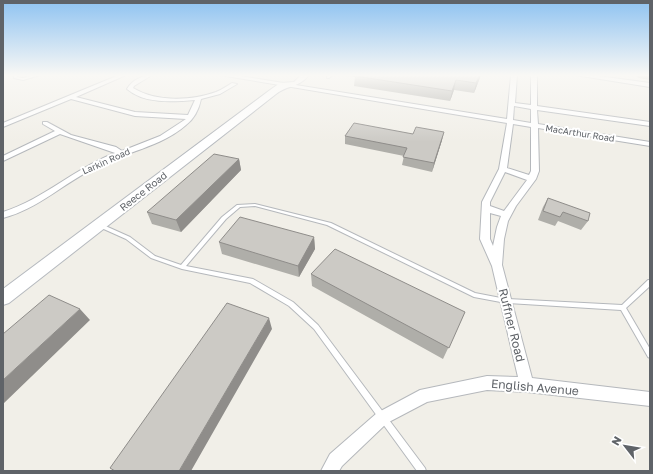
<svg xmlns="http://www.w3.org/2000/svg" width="653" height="474" viewBox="0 0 653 474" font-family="'Golos Text',sans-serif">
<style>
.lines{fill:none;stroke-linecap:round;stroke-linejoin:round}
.lane-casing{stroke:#b5b8bc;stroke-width:2}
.street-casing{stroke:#b5b8bc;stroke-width:2}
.secondary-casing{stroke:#b6babf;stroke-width:2}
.lane{fill:#fff;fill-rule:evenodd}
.street{fill:#fff;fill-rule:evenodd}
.secondary{fill:#fff;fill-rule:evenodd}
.wall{fill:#afaea9}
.shaded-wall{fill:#8f8d8a}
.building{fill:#cccac5;stroke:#8f8d8a}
.labels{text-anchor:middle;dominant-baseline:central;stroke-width:4;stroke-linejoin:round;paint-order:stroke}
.far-street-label{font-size:9px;fill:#5f6368;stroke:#fff}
.street-label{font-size:10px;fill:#5f6368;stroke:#fff}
.near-street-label{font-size:12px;fill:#5f6368;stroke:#fff}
</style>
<rect width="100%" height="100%" fill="#f1efe8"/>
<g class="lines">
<g class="lane-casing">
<path id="lane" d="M14,75H17V77L23,78L34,75H40L23,80L14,78Z
M329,75H332L329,78H327V76Z
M255,204L331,223L475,293L506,299L622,305L648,280H650V286L626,308L650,349V358L648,357L621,310L506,303L474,297L327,225L255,206L240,207L226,219L186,266L253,279L293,302L318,325L425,468L426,471H417L314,329L289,306L250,283L182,269L151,258L126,239L97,226V224H101L130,237L155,256L181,265L222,217L237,205Z"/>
</g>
<g class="street-casing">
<path id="street" d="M119,75H126L76,97L135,112L188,115L195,100C173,102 144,104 127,89C132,80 143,75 152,75L134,86L133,88C156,102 191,101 216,92C221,90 227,86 232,83L237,84L220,94L201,99C199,109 194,119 186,125C161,147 125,152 96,167C64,183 38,209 3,218V212C44,199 75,168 115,153L60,134L3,161V156L55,131L43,124V122H47L71,135L116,147L122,151L160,136L186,119L135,116L71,99L3,127V123Z
M220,75H234L507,119L511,75H517L515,103L531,105V75H537V106L650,122V126L537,110L538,124L650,142V146L538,128L539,171L536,179L516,206L508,221L504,239L502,265L532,378L650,392V406L527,392L487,390L427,402L387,423L342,466L339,471H321L330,454L377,413L420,390L487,376L518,377L492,266L480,239L482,202L499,169L507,123ZM514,106L531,109V123L513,120ZM513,124L531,127V171L529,175L507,168ZM505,172L527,180L504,211L490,206V202ZM490,213L501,216L497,227L493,246L490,239Z
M575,75H591L650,83V87Z"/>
</g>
<g class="secondary-casing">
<path id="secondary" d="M301,75H309C297,89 289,84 276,94L9,303L3,305V289L270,90L280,83L294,82Z"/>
</g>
<use href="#lane" class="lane"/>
<use href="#street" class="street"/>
<use href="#secondary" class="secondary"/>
</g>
<path class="wall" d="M348,75H481L474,93L454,90L450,101L354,86L355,77L348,76Z
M634,75H650V80L639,78Z
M345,136L442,140L432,172L402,165L404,156L345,144Z
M239,159L241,170L181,232L152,224L147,212Z
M548,198L588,221L581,230L558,221L555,226L538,220L543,207Z
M314,237L315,249L299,277L222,254L219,242Z
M311,274L465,312L443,359L312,286Z"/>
<path class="shaded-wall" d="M480,75H481L474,93L476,83Z
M456,80L454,90L450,101L452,91Z
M444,132L442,140L432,172L434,163Z
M239,159L241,170L181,232L176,220Z
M314,237L315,249L299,277L298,266Z
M80,309L90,320L3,404V380Z
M269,318L272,329L191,471H179Z"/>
<path class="building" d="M356,75H480L476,83L456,80L452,91L355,76Z
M354,123L413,134L416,127L444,132L434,163L403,157L407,148L345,136Z
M214,154L239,159L176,220L147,212Z
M548,198L590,213L588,221L563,212L560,217L543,211Z
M240,217L314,237L298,266L219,242Z
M335,249L465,312L449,348L311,274Z
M49,295L80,309L3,380V334Z
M227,303L269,318L179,471H115L110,468Z"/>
<linearGradient id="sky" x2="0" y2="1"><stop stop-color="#8fc3f1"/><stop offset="0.53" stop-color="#f9f8f5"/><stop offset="1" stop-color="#f9f8f5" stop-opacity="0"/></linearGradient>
<rect width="653" height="142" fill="url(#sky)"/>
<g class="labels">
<g class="far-street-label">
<text transform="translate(580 133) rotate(9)">MacArthur Road</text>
<text transform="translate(106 161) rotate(-24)">Larkin Road</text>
</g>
<g class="street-label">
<text transform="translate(143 191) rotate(-38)">Reece Road</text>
</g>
<g class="near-street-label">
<text transform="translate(512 325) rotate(76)">Ruffner Road</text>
<text transform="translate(535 387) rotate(5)">English Avenue</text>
</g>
</g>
<rect width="653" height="474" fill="none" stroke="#5f6368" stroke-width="8"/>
<g transform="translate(625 446) rotate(301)" stroke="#ffffff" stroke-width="3" paint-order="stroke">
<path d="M0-3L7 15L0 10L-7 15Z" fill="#5f6368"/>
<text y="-6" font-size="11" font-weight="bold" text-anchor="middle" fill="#5f6368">N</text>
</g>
</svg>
